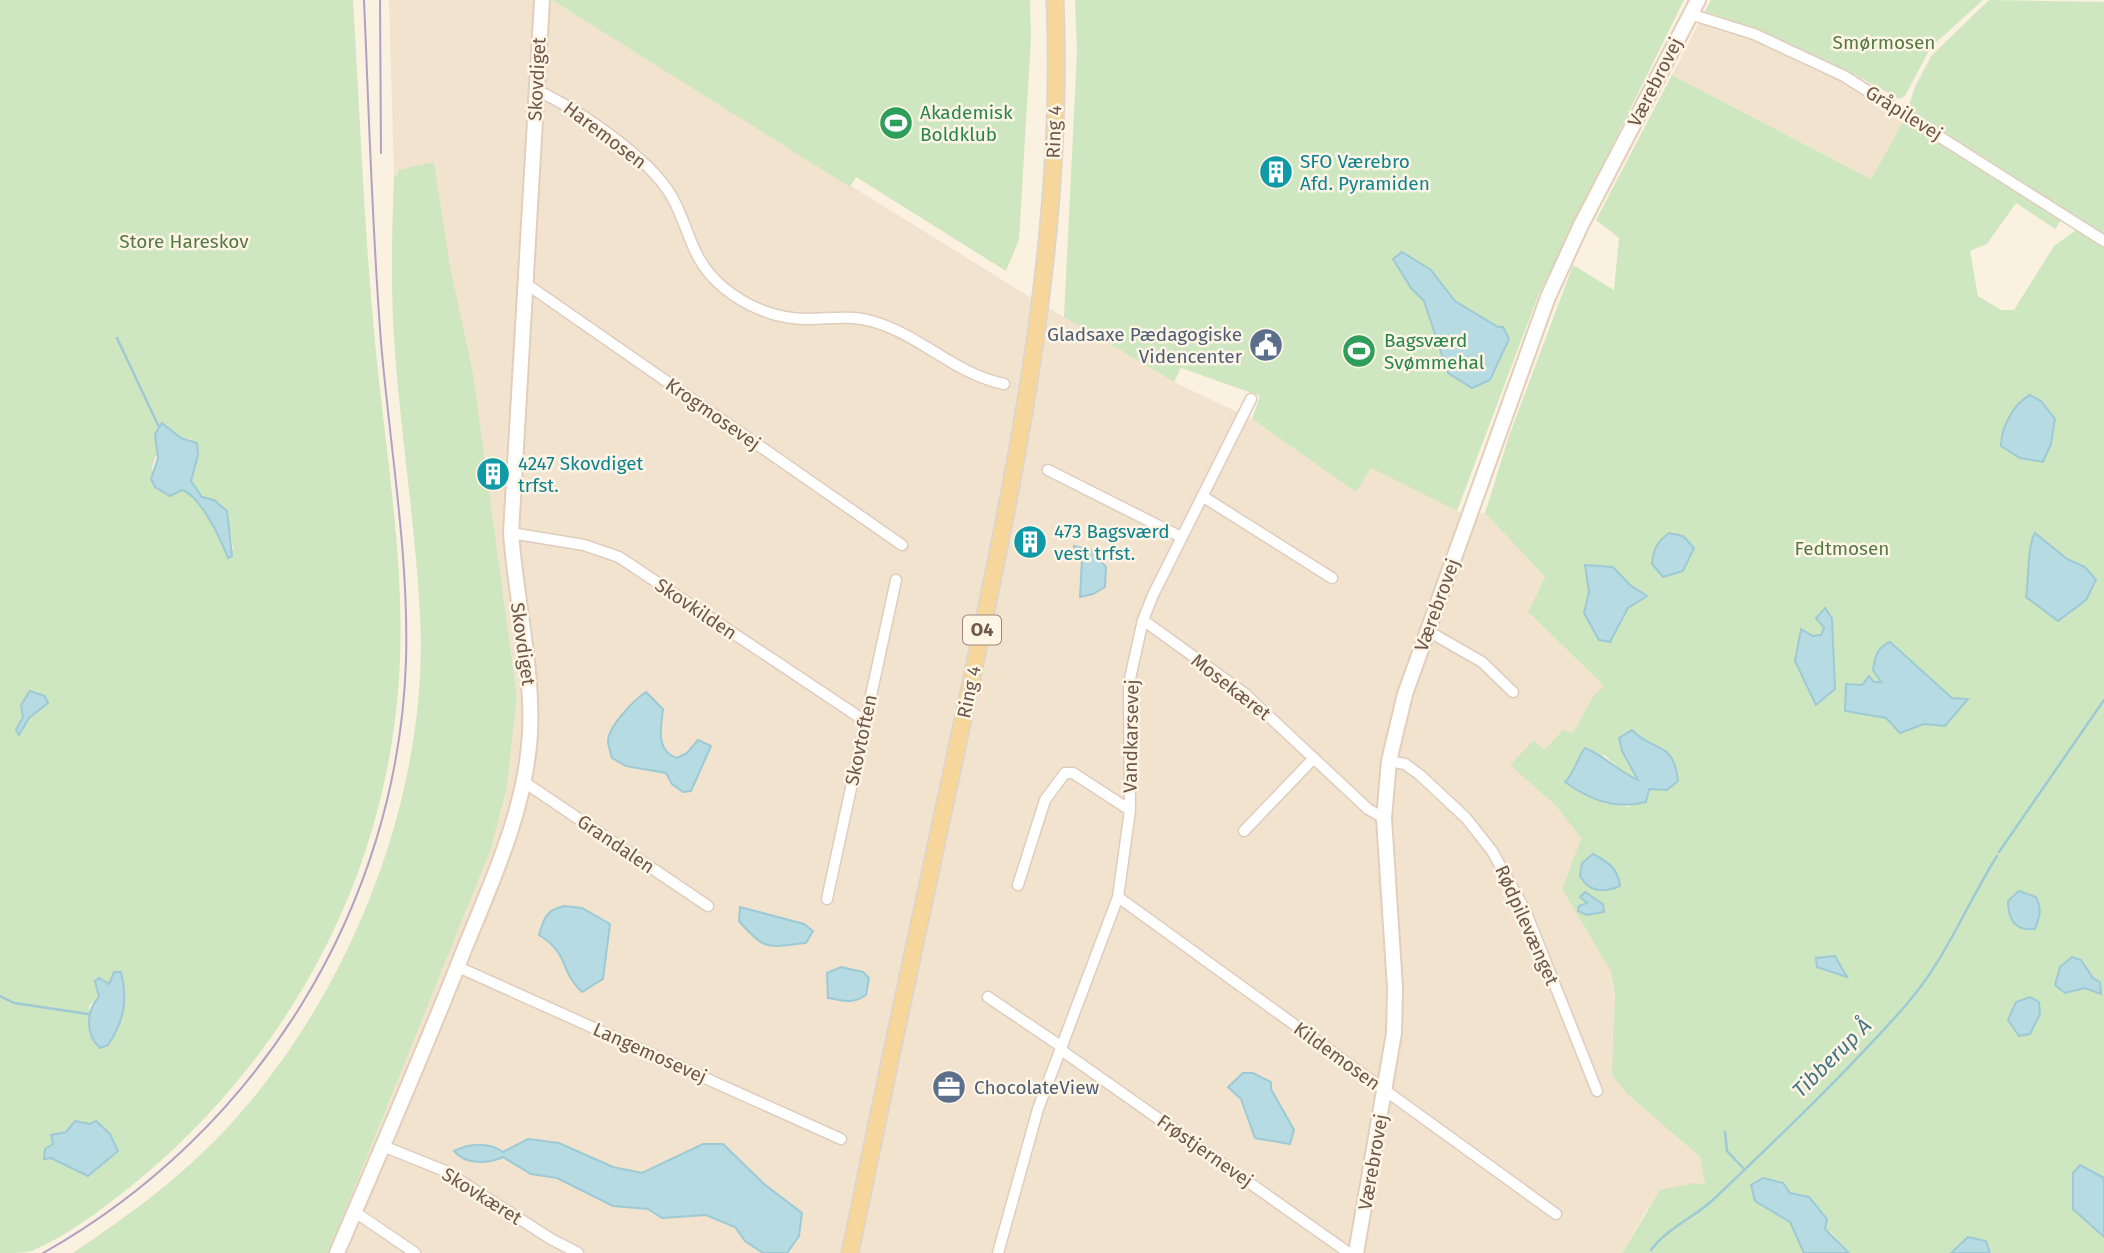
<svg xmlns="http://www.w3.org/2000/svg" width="2104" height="1253" viewBox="0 0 2104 1253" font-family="'Fira Sans',sans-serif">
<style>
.residential{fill:#f2e3cf}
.green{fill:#cfe7c0;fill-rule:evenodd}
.water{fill:#b6dbe2;stroke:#9dcad4;stroke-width:2}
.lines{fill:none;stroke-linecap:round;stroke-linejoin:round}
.stream{stroke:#9dcad4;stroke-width:2.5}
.street-casing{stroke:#decdbd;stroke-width:13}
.secondary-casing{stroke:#e3cebb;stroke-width:18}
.primary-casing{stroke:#dad4d0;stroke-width:19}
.street{stroke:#fff;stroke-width:10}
.secondary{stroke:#fff;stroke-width:14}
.primary{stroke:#f7d69b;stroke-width:16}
.tram{stroke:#b3a1c2;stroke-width:2}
.labels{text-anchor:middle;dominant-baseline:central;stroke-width:5;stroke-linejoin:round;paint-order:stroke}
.shield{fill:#fef5e6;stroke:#9b8778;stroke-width:2}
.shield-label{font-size:18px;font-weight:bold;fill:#705849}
.park-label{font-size:19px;fill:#547a44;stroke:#fef5e6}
.street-label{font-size:19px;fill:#705849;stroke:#fef5e6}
.leisure-label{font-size:19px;fill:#27864d;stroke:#fef5e6;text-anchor:start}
.culture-label{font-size:19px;fill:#0d838f;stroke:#fef5e6;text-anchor:start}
.service-label{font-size:19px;fill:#4e5e75;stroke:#fef5e6;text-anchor:end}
.water-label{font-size:21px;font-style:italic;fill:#447783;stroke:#fef5e6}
</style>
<rect width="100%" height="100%" fill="#fbf1e0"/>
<path class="residential" d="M389,0H552L1020,291L1174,382L1252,419L1356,491L1371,468L1457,511L1485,513L1545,577L1528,612L1604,686L1593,696L1573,734L1563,731L1544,750L1511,765L1556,806L1581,838L1562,889L1611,972L1627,1094L1700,1157L1705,1186L1647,1209L1622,1253H328L491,849L507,787L517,696L473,372L427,168L394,176Z
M1705,11L1759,29L1847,69L1907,108L1904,120L1871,179L1672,75Z"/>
<path class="green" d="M0,0H353C360,114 364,229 375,342C386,458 408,575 398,692C383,866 305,1023 179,1144C143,1178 74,1236 28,1252C20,1253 9,1253 0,1253ZM155,434L191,439L198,455L191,481L202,497L214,500L227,512L233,549L228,557C221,540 201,496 182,490L170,496L155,487L152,467L158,451ZM110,984L95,1043L89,1006ZM75,1121L90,1125L118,1151L88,1176L51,1158L53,1144Z
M552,0H1030L1031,37L1019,240L1006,271L856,177L850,187Z
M1075,0H1684L1538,296L1457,511L1371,468L1356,492L1252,419L1260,396L1181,368L1174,382L1064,317L1077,52Z
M1711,0H1983L1931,47L1905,96L1899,99C1837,63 1773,34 1705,11Z
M1989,0L2104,2V1253H1990L1986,1241L1968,1237L1951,1253H1849L1831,1232L1755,1201L1791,1222L1804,1253H1622L1660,1190L1694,1183L1705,1185L1700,1157L1627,1094L1612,1075L1615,997L1611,972L1562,889L1581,838L1556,806L1510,765L1534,740L1544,750L1563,730L1573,733L1593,696L1604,686L1528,612L1545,577L1485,513L1509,436L1573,265L1614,290L1619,238L1596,220L1672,75L1871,179L1904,120L1915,87L1931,56ZM2016,203L2055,229L2065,214L2083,225L2054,246L2014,310H2001L1978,296L1970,251L1987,244ZM1643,742L1662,747L1675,762L1667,790L1649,789L1629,807L1603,803L1565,782L1604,755L1627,775L1639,780L1622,751Z
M434,162L450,267L473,372L517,696L507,787L491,849L328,1253H73C109,1228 146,1203 179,1174C331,1044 431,814 420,615C415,517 398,419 393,321C391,273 392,225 394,176L398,175V170Z"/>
<path class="water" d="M1402,252L1431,270L1455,301L1498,327H1503L1509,339L1490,380L1472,388L1448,373L1424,301L1411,288L1393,259Z
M2030,395L2041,401L2055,419L2051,444L2043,462L2020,458L2001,446C2001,428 2013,404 2030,395Z
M162,423L181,438L197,443L198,455L191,481L202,497L214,500L227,511L232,556L228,558C221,540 201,496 182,490L170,496L155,487L151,479L158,458L155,434Z
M1669,533L1683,536L1694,548L1683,571L1663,577L1652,564C1653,549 1657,542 1669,533Z
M2035,533L2067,559L2085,567L2096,580L2086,600L2058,621L2026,597C2029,579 2027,546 2035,533Z
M1074,546L1091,550L1106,567L1105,587L1093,594L1080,597L1082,559L1075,554Z
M1585,565L1613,567L1630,585L1647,596L1628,608L1610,642L1599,640L1584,613L1589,592Z
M1825,608L1832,618L1835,689L1816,705L1795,661L1801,629L1813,636L1821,635L1824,628L1816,618Z
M1890,642L1952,698L1968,699L1945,726L1924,724L1900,733L1886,718L1845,711L1846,684L1862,685L1869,676L1874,682H1881L1873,670C1875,658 1876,648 1890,642Z
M30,691L45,696L48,703L29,718L19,735L16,730L23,717L21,705Z
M646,692L663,709C661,727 655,751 677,758L687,753L698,740L711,746L691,791L683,792L672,784L666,773L626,766L612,758C611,753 608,746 608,741C608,727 634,700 646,692Z
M1632,730C1655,754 1673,739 1678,781L1667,790L1649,789L1646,802C1615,810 1590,800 1565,782C1574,774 1577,758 1585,748C1605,756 1619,772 1638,780L1622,751L1619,738Z
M1593,854C1608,862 1618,868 1620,886C1604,893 1589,892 1580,876L1582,863Z
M2019,891L2036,897C2042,910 2040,916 2035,929C2015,931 2008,920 2008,901Z
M1585,892L1603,904L1604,912L1587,915L1578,911L1579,906L1587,903L1580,897Z
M564,906L582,908L610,924L603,979L582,992C559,971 571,955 539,935C544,918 546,910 564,906Z
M740,907L804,924L813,931L806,943C767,947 766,952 739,921Z
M1835,956L1847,977L1817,967L1816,958Z
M2072,957L2081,960L2093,978L2100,982L2101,994L2085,988L2065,993L2055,985L2060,967Z
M841,967L863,972L869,978L866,995C852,1005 843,1000 828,998L827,973Z
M114,972H121C128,1001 124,1021 108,1045L100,1048C85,1035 86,1010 99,997L95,981L99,978L109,984Z
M2030,997L2039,1002L2040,1014L2030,1034L2019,1036L2008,1020L2016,1002Z
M1243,1073H1253L1271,1082V1089L1294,1130L1290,1144L1255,1138L1241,1099L1228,1087Z
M75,1121L90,1124L96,1121L110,1134L118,1151L88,1176L51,1158L44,1159L45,1149L53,1144L51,1135L66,1132Z
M528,1139L559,1143L613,1167L642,1173L703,1144H723L764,1184L802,1213L799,1236L787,1253H763L745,1241L735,1227L706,1215L662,1218L648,1209L613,1206L557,1178L531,1174L503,1157C488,1164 466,1165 454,1151C470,1143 489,1142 503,1152Z
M2080,1165L2104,1178V1237L2073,1209V1173Z
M1763,1178L1783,1183L1790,1193L1809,1197L1827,1219L1825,1229L1849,1253H1804L1790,1222L1755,1201L1751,1185Z
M1968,1237L1986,1241L1990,1253H1951Z"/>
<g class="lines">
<path class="stream" d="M117,338L158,425
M1999,852L2104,700
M0,996L14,1003L88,1014
M1725,1132L1727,1151L1743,1168
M1651,1250C1668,1227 1696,1217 1716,1197C1780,1136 1848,1071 1906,1005C1945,961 1966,905 1997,856"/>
<g class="street-casing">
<path id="street" d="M1690,14L1754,34L1844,76L2104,241
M536,90C578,109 650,158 672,197C691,231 690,260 724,288C747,307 777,319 807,319C829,319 850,315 871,321C920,334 952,373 1004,384
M525,283L902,545
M1048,470L1181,537
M1202,496L1332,578
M511,533L584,545L619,557L865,721
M1143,620L1244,693L1368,809L1384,818
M1428,631L1482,662L1513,692
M1389,761L1405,764L1420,775L1466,818L1492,851L1525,910L1597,1091
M524,782L708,906
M1244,831L1314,758
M1018,885L1045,800L1065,773H1073L1130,810
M1118,897L1556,1214
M827,899L896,580
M458,967L841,1139
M988,997L1062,1047
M1061,1050L1349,1253
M383,1146L445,1171L551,1239L578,1253
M355,1212L415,1253
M998,1253L1038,1109L1118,897L1130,810L1129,683L1143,620L1153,595L1251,399"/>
</g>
<g class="secondary-casing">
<path id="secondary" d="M337,1253C380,1152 424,1052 464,950C492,881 526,809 530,733C533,667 516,600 511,533L542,0
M1356,1253L1394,1033L1395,988L1384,818L1389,761L1405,694L1548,297L1581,225L1698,0"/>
</g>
<g class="primary-casing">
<path id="primary" d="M850,1253C888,1067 928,882 968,696C1017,466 1065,237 1055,0"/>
</g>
<use href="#street" class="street"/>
<use href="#secondary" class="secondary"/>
<use href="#primary" class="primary"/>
<path class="tram" d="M380,0L381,153
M43,1253C257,1133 398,907 406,661C409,554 390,448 381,342C372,228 369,114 364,0"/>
</g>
<defs>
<g id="stadium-disc" transform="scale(1.75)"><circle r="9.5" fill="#2e9e5b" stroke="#fef5e6"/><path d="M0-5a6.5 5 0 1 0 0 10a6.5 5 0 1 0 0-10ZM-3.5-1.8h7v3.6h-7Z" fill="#fff"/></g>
<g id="building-disc" transform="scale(1.75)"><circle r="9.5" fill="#0f9aa8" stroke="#fef5e6"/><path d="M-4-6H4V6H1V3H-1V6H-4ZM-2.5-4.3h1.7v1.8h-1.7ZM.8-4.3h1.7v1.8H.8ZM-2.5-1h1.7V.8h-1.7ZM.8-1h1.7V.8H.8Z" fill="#fff"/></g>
<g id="civic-disc" transform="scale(1.75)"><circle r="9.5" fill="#5c6f8a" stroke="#fef5e6"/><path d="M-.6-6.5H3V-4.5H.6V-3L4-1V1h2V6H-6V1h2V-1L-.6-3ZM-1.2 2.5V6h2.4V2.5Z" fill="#fff"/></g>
<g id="office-disc" transform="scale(1.75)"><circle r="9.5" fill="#5c6f8a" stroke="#fef5e6"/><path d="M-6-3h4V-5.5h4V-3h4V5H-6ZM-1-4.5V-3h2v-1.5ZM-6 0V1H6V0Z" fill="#fff"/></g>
</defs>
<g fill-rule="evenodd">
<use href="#stadium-disc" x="896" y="123"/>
<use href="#building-disc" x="1276" y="172"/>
<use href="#civic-disc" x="1266" y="345"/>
<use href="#stadium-disc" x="1359" y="351"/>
<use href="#building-disc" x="493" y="474"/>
<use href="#building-disc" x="1030" y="542"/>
<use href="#office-disc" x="949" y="1087"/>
</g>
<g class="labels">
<rect class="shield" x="963" y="615.5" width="38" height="29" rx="5"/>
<g class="shield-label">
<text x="982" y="630">O4</text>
</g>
<g class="park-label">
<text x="1884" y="42">Smørmosen</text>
<text x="184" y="241">Store Hareskov</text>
<text x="1842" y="548">Fedtmosen</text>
</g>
<g class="street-label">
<text transform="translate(537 79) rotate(-87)">Skovdiget</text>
<text transform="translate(1655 82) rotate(-63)">Værebrovej</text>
<text transform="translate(1904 113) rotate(32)">Gråpilevej</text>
<text transform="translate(1054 132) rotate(-88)">Ring 4</text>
<text transform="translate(605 135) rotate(37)">Haremosen</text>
<text transform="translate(713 414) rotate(35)">Krogmosevej</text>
<text transform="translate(1437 605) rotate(-70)">Værebrovej</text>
<text transform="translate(696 609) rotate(34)">Skovkilden</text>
<text transform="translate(523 644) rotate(82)">Skovdiget</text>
<text transform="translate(1231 687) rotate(38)">Mosekæret</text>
<text transform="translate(969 692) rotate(-78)">Ring 4</text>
<text transform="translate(1131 736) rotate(-89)">Vandkarsevej</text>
<text transform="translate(861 740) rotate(-78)">Skovtoften</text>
<text transform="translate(616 844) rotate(34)">Grandalen</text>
<text transform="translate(1527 925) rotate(66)">Rødpilevænget</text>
<text transform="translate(650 1053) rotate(24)">Langemosevej</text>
<text transform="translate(1337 1056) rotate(36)">Kildemosen</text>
<text transform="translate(1205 1151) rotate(35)">Frøstjernevej</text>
<text transform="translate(1373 1162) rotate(-80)">Værebrovej</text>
<text transform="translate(482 1196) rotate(32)">Skovkæret</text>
</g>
<g class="leisure-label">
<text x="920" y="112">Akademisk<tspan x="920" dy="22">Boldklub</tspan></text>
<text x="1384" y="340">Bagsværd<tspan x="1384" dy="22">Svømmehal</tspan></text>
</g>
<g class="culture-label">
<text x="1300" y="161">SFO Værebro<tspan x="1300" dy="22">Afd. Pyramiden</tspan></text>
<text x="518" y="463">4247 Skovdiget<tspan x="518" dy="22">trfst.</tspan></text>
<text x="1054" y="531">473 Bagsværd<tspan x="1054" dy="22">vest trfst.</tspan></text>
</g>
<g class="service-label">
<text x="1242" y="334">Gladsaxe Pædagogiske<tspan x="1242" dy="22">Videncenter</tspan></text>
<text x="974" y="1087" text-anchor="start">ChocolateView</text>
</g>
<g class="water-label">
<text transform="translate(1832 1058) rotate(-45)">Tibberup Å</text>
</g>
</g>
</svg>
